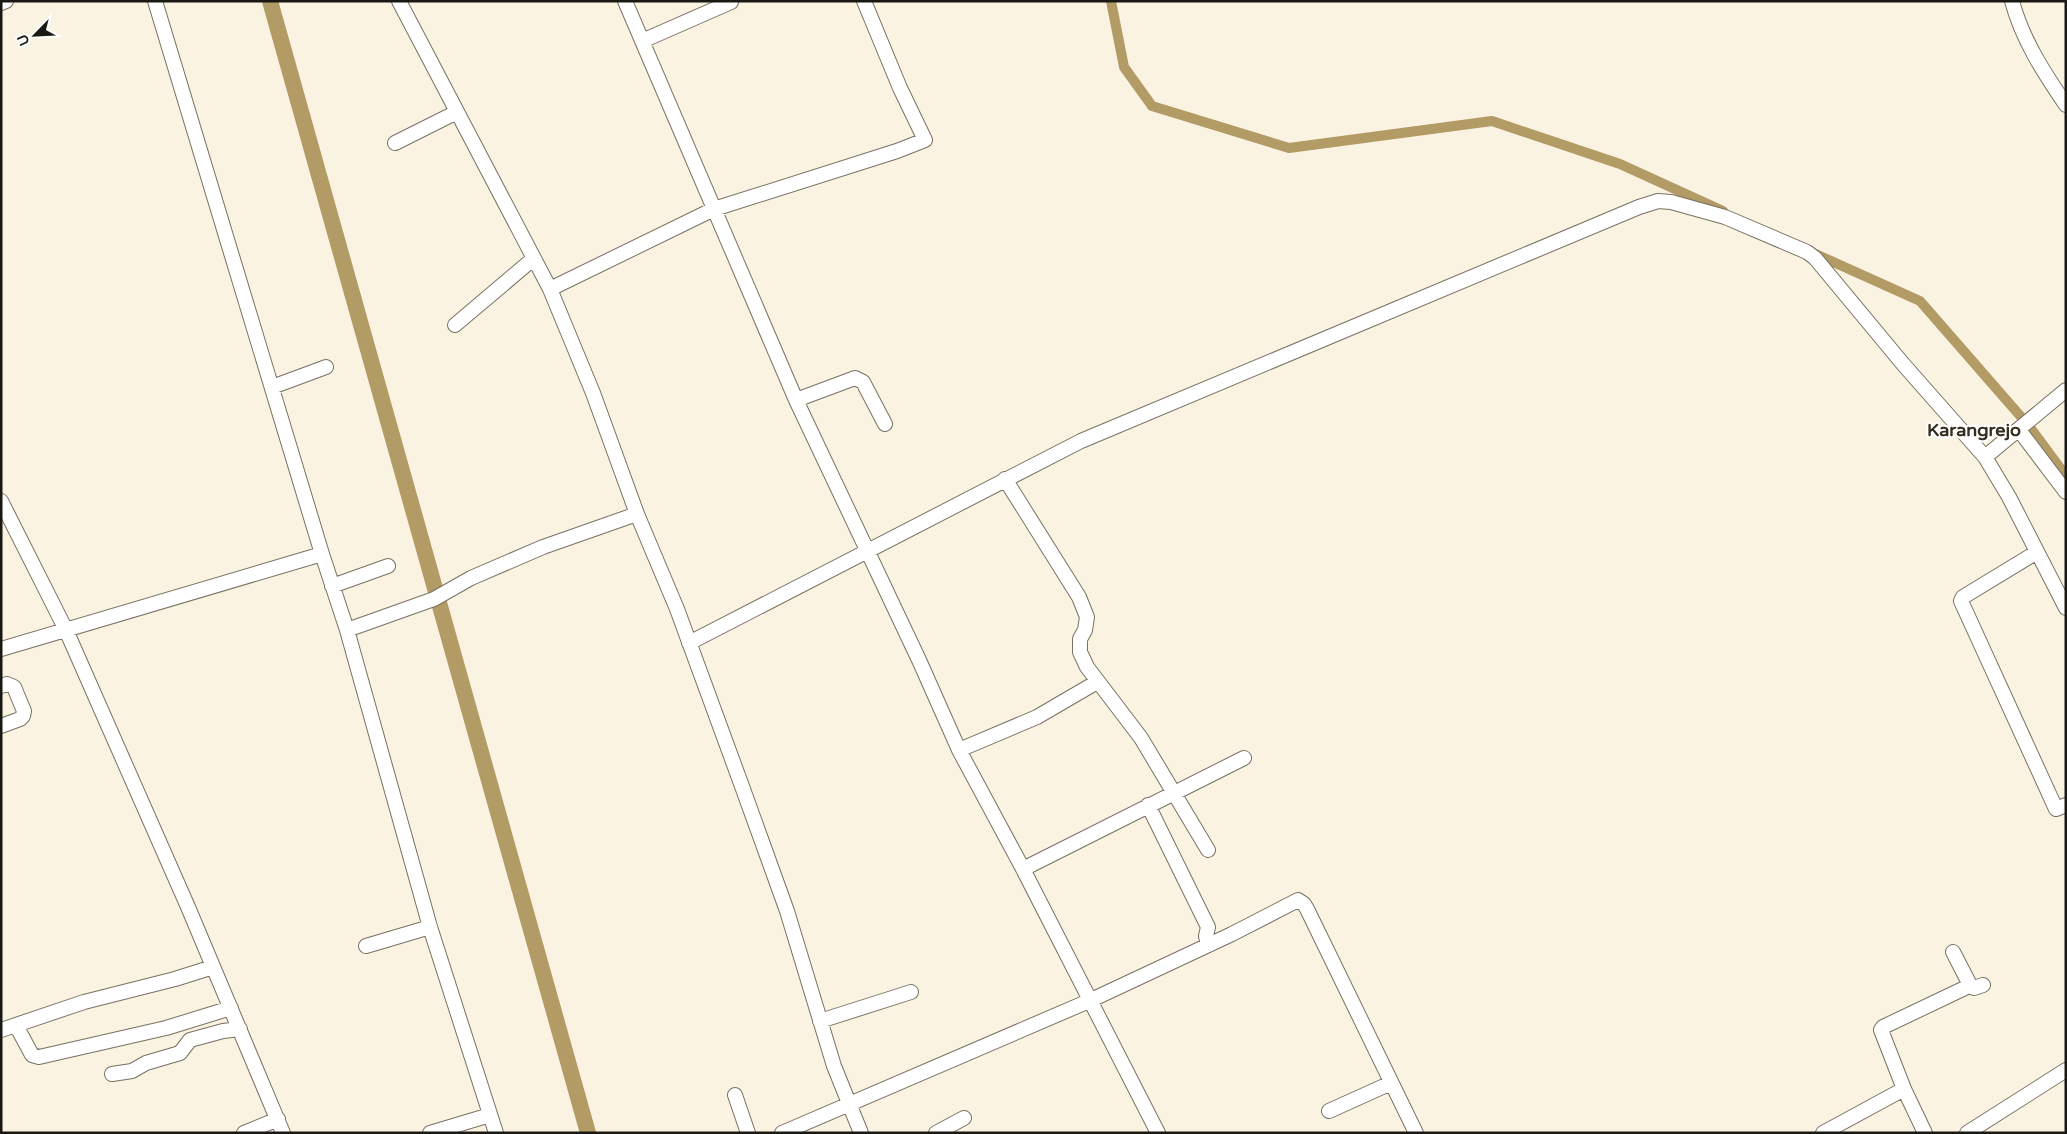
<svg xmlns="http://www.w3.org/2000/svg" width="2067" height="1134" viewBox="0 0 2067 1134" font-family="'Varela Round',sans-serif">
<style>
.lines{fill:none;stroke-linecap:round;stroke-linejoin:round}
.canal{stroke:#b39b66;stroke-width:10}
.river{stroke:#b39b66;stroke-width:16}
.minor-casing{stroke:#787162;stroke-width:16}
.minor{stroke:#fff;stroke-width:14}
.labels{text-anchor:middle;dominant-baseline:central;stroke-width:4;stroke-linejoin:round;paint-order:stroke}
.quarter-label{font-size:18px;font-weight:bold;fill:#342e20;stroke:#fff}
</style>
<rect width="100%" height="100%" fill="#fbf3e2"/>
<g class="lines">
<path class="canal" d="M1111,1L1124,67L1152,106L1289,148L1492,121L1620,164L1723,211
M1811,252L1920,301L2029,426L2066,476"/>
<path class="river" d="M270,1L588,1133"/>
<g class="minor-casing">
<path id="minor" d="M155,1L322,554L347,630L430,927L496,1133
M399,1L550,289L593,393L637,514L677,609L743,789L787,911L834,1066L861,1133
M625,1L796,400L919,660L959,750L1023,869L1158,1133
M2012,1C2022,39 2044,73 2066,105
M1,3L6,1
M642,41L731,2
M395,143L457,112
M550,289L714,209L897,151L925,140L900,88L864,1
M455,325L533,259
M272,387L326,367
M796,400L855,378L863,382L885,424
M2019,430L2066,492
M1985,457L2066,390
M1005,479L1079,597L1087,617L1085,630L1080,639V652L1087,667L1141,738L1208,850
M1,501L66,630L188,907L283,1133
M2037,552L1963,597L1961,601L2056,809L2066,805
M332,586L388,566
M347,630L434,599L471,578L543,547L637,514
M689,643L1081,441L1639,207L1658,201L1671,202L1725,217L1807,252L1815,258L1903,364L1985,457L2009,497L2066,608
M1,649L322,554
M1,686L7,684L14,687L24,711L23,716L20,719L1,726
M959,750L1037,717L1097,682
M1148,805L1208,927L1206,936L1208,945
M1023,869L1244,758
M366,946L430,927
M1969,985L1974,988L1983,985
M820,1021L911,992
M13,1027L18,1029L32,1055L39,1057L166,1028L231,1008
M1,1030L84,1002L175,979L213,967
M112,1074L132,1071L146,1063L180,1053L190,1040L223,1031L240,1029
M735,1095L748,1133
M1329,1111L1391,1083
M244,1133L278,1119
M430,1133L490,1115
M782,1133L1089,1001L1232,934L1298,900L1304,904L1307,909L1416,1133
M936,1133L964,1118
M1823,1133L1904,1089
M1925,1133L1904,1089L1881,1030L1883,1027L1967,987L1969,983L1953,952
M1967,1133L2066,1070"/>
</g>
<use href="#minor" class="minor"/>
</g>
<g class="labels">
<g class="quarter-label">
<text x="1974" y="430">Karangrejo</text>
</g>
</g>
<rect width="2067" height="1134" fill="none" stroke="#1a1812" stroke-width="5"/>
<g transform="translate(35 35) rotate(246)" stroke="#ffffff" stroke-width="4" paint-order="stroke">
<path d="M0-4L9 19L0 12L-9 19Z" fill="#1a1812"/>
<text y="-8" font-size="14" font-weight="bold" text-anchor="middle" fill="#1a1812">U</text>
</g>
</svg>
